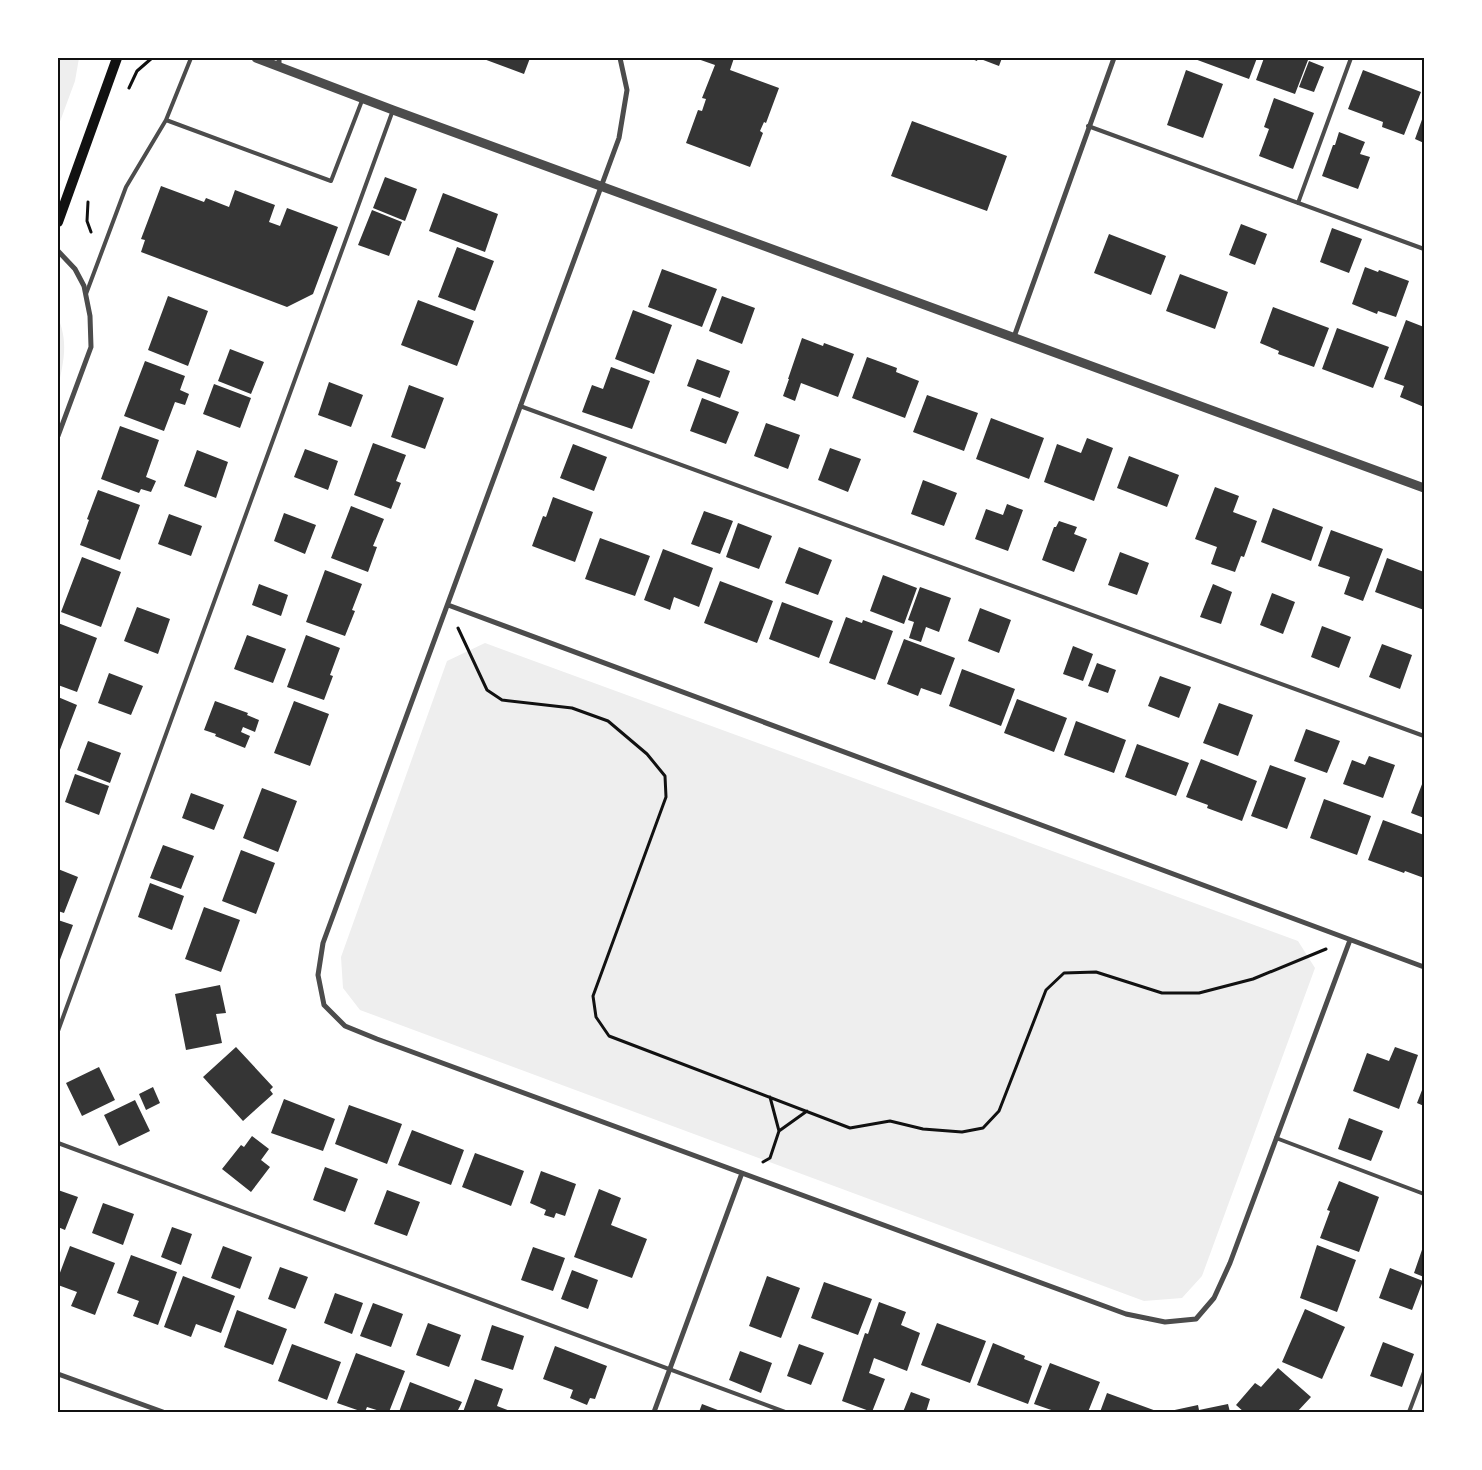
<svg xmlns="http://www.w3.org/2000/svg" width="1482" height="1470" viewBox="0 0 1482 1470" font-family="'IBM Plex Sans',sans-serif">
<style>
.green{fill:#eee}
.building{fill:#353535}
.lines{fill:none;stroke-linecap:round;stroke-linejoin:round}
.path{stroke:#111;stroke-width:3}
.service{stroke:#4c4c4c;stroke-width:4}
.minor{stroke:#4c4c4c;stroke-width:5}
.tertiary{stroke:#4c4c4c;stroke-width:9}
.secondary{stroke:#111;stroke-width:10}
.neatline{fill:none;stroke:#111;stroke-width:2}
</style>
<rect width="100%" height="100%" fill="#fff"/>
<path class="green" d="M58,58H79L75,81L58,127Z
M58,318C69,343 63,363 58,388Z
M485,643L1298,941L1315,968L1202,1276L1182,1298L1144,1301L360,1010L343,988L341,957L447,661Z"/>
<path class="building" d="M481,58H530L524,74Z
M695,58H734L730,70L779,88L766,123L764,122L760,131L763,133L750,167L686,143L698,110L702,111L706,99L702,98L715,65Z
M969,58H1002L999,66L978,58L977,61Z
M1192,58H1257L1249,79Z
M1264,58H1302L1308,60L1295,94L1256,80Z
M1309,61L1324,67L1314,92L1299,87Z
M1186,70L1223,84L1203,138L1167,125Z
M1363,70L1421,92L1404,135L1382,127L1383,122L1348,109Z
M1274,98L1314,113L1293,169L1259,156L1269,129L1264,127Z
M1424,114V143L1415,139Z
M912,121L1007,156L987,211L891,176Z
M1339,132L1365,142L1360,154L1370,157L1358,189L1322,176L1333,145H1335Z
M385,177L417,189L405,221L373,208Z
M161,186L204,202L206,198L229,207L235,190L275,205L269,222L280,226L287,208L338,227L313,294L287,307L141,252L145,240L141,239Z
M443,193L498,214L485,252L429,231Z
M372,210L402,222L389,256L358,245Z
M1241,224L1267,234L1255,265L1229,255Z
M1332,228L1362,239L1349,273L1320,262Z
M1109,234L1166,256L1151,295L1094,273Z
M457,247L494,261L475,311L438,297Z
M1365,267L1378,272L1379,270L1409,281L1396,317L1378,311L1377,314L1352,304Z
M662,269L717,289L702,327L648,307Z
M1180,274L1228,292L1215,329L1166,311Z
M168,296L208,311L188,366L148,350Z
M722,296L755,308L742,344L709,331Z
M418,300L474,321L457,366L401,345Z
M1273,307L1329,328L1314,367L1278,354L1279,351L1260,343Z
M633,310L672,325L654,374L615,359Z
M1406,320L1424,327V407L1400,397L1404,386L1384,379Z
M1337,328L1389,347L1373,388L1322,369Z
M802,338L823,346L824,343L854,354L838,397L801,383L795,401L783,396L789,379H788Z
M230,349L264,362L251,394L218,381Z
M867,357L897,368L896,372L919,381L905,418L852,398Z
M697,359L730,371L720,398L687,386Z
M145,361L185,376L180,390L189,394L185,405L175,402L164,431L124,416Z
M611,367L650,381L632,429L582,412L592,385L603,389Z
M329,382L363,395L351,427L318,415Z
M214,384L251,398L240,428L203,414Z
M409,385L444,398L425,449L391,437Z
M927,395L978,413L964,451L913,432Z
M702,398L739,412L726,444L690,431Z
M991,418L1044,438L1029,479L976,459Z
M766,423L800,435L788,469L754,456Z
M120,426L159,440L146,477L156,481L151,492L141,489L139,493L101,479Z
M1087,438L1113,448L1094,501L1044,482L1057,444L1081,453Z
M373,443L406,455L396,481L401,483L391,509L354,495Z
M573,444L607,457L594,491L560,478Z
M830,448L861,459L848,492L818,480Z
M305,449L338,461L328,490L294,477Z
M197,450L228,462L216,498L184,486Z
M1129,456L1179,475L1167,507L1117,488Z
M923,480L957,493L944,526L911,514Z
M1215,487L1239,496L1233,512L1257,521L1244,557L1241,556L1235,572L1211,564L1217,547L1195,539Z
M98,490L140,505L120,560L80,545L89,520L87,519Z
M553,497L593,512L575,562L532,546L543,516L546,517Z
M1007,504L1023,510L1008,551L975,539L986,509L1003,515Z
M351,506L384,519L373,546L377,547L368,572L331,558Z
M1273,508L1323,527L1311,561L1261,542Z
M704,511L733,521L720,554L691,544Z
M284,513L316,525L305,554L274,541Z
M169,514L202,526L191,556L158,544Z
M1059,521L1077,527L1074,534L1087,539L1074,572L1042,560L1054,527H1056Z
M738,523L772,536L759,569L726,557Z
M1331,530L1383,549L1363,601L1344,594L1350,577L1318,566Z
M600,538L650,556L635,596L585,579Z
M799,547L832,560L818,595L785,583Z
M663,549L713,568L699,607L674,597L670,610L644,600Z
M1120,552L1149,563L1137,595L1108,585Z
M82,557L121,572L101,627L61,612Z
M1387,558L1424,572V610L1375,592Z
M325,570L362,584L352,610L355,611L345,636L306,622Z
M883,575L917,588L904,624L870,611Z
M720,581L773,601L757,643L704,623Z
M259,584L288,595L281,616L252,605Z
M1213,584L1232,592L1221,624L1200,617Z
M920,587L951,598L939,632L926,627L921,642L909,638L914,622L908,620Z
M1272,593L1295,602L1283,634L1260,625Z
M782,602L833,621L819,658L769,639Z
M137,607L170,619L158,654L124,641Z
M980,608L1011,620L999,653L968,641Z
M846,617L862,623L863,620L893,631L875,680L829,663Z
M58,623L97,638L77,692L58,685Z
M1322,626L1351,637L1339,668L1311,657Z
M247,635L286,649L273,683L234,669Z
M306,635L340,648L330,675L333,676L324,700L287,687Z
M904,639L955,658L941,695L921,688L918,696L887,684Z
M1382,644L1412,655L1400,689L1369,677Z
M1073,646L1093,654L1083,681L1063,674Z
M1097,663L1116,670L1108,693L1088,686Z
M962,669L1015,689L1001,726L949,706Z
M109,673L143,686L131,715L98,703Z
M1160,676L1191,687L1179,718L1148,706Z
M58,697L77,705L58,755Z
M1017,699L1067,718L1054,752L1004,733Z
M215,701L248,713L247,715L259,720L255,732L243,727L241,732L250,736L245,748L215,736L216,734L204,730Z
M294,701L329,714L310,766L274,753Z
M1219,703L1253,715L1238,756L1203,743Z
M1076,721L1126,740L1114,773L1064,755Z
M1306,729L1340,741L1327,773L1294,761Z
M88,741L121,753L110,783L77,770Z
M1137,744L1189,763L1176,796L1125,777Z
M1369,756L1395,765L1383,798L1343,784L1352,760L1365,765Z
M1201,759L1257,781L1242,821L1207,808L1208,805L1186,797Z
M1270,765L1306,778L1287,829L1251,816Z
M75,774L109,786L99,815L65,802Z
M1424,779V818L1411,813Z
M262,788L297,801L278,852L243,838Z
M191,793L224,805L214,830L182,818Z
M1324,799L1371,816L1357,855L1310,838Z
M1383,820L1424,835V878L1405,871L1404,873L1368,860Z
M163,845L194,856L181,889L150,878Z
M241,850L275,863L256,914L222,901Z
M58,869L78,877L64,913L58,911Z
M150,883L184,896L172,930L138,917Z
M204,907L240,920L221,972L185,959Z
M58,920L73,925L58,965Z
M220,985L226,1013L216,1014L222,1043L186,1050L175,994Z
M236,1047L273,1087L270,1090L273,1094L243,1121L203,1077Z
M1395,1047L1418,1055L1399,1109L1353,1091L1367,1053L1389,1061Z
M99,1067L115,1100L82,1116L66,1083Z
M1424,1085V1106L1417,1103Z
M153,1087L160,1103L146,1110L139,1094Z
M284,1099L335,1119L323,1151L271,1133Z
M135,1100L150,1131L119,1146L104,1115Z
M349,1105L402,1124L387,1164L335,1144Z
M1349,1118L1383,1131L1371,1161L1338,1149Z
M412,1130L464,1150L451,1185L398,1165Z
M252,1136L269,1149L261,1160L270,1167L251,1192L222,1169L241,1145L244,1147Z
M475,1153L524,1171L511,1206L462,1187Z
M325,1167L358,1179L345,1212L313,1200Z
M541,1171L576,1184L565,1216L556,1213L554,1218L544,1215L546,1210L530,1203Z
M1339,1181L1379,1197L1359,1252L1320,1238L1330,1211L1327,1210Z
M599,1189L621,1198L611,1225L647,1239L632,1278L574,1257Z
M58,1190L78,1197L65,1230L58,1227Z
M387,1190L420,1202L407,1236L374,1224Z
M103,1203L134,1214L123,1245L92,1233Z
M172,1227L192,1234L181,1265L161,1257Z
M1424,1244V1277L1414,1273Z
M1317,1245L1356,1260L1337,1312L1300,1298Z
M70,1246L115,1263L95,1315L71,1306L77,1292L58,1285V1278Z
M223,1246L252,1257L240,1289L211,1278Z
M533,1247L565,1258L553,1291L521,1280Z
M131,1255L177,1272L158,1325L133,1316L139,1301L117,1293Z
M280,1267L308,1277L295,1309L268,1299Z
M1390,1268L1423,1281L1412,1310L1379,1298Z
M572,1270L598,1280L588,1309L561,1299Z
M183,1276L235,1296L221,1333L196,1324L191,1337L164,1327Z
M767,1276L800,1288L781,1338L749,1326Z
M824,1282L872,1299L858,1335L811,1318Z
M335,1293L363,1303L352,1334L324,1323Z
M879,1302L906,1312L901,1325L920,1333L907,1371L874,1358L869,1373L885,1379L872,1412L842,1401L865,1333L868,1334Z
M373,1303L403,1314L391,1347L360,1336Z
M1305,1309L1345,1327L1322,1379L1282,1362Z
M237,1310L287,1329L273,1365L224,1347Z
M428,1323L461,1335L449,1367L416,1355Z
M937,1323L986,1341L970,1383L921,1365Z
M492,1325L524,1336L513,1370L481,1360Z
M1383,1342L1414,1354L1402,1387L1370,1376Z
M993,1343L1025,1356L1024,1359L1042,1366L1028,1404L977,1385Z
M292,1344L341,1362L327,1400L278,1381Z
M799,1344L824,1353L811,1385L787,1376Z
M555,1346L607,1366L595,1399L590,1398L587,1405L570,1398L573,1390L543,1379Z
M740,1351L772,1363L761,1393L729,1380Z
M356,1353L405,1371L389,1412H383L367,1407L365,1412H363L337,1403Z
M1050,1363L1100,1382L1088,1412H1057L1034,1404Z
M1278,1368L1311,1397L1297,1412H1244L1236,1405L1255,1383L1261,1387Z
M475,1379L503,1389L497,1406L513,1412H463Z
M410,1382L462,1402L457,1412H399Z
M911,1392L930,1399L926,1412H903Z
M1107,1393L1159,1412H1100Z
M702,1404L723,1412H699Z
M1228,1404L1230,1412H1171L1170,1411L1198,1405L1199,1410Z"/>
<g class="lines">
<path class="path" d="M129,88L137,71L152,58
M88,202L87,221L91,232
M458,628L487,690L502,700L572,708L608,721L647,754L665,776L666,797L593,996L596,1017L609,1036L850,1128L890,1121L923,1129L962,1132L983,1128L999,1111L1046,990L1064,973L1096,972L1162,993H1199L1253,979L1326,949
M779,1131L807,1111
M763,1162L770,1158L779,1131L770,1097"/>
<path class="service" d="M191,58L166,120L331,181L363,98
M1088,126L1424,249
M1298,203L1351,58
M86,294L126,187L166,120
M520,406L1424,736
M58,1031L393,110
M1276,1138L1424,1194
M58,1143L785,1412
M1409,1412L1424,1372"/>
<path class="minor" d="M620,58L627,90L619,138L323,943L318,975L324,1005L345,1026L377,1039L1126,1314L1165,1322L1196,1319L1214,1298L1230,1263L1350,940
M279,66V58
M58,251L75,269L84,286L90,316L91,347L58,436
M1014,337L1114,58
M448,605L1424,967
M58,1374L163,1412
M654,1412L742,1173"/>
<path class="tertiary" d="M256,58L393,110L1424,488"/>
<path class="secondary" d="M58,222L117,58"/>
</g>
<rect width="1482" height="1470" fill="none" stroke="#ffffff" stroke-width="118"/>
<rect x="59" y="59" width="1364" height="1352" class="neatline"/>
</svg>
